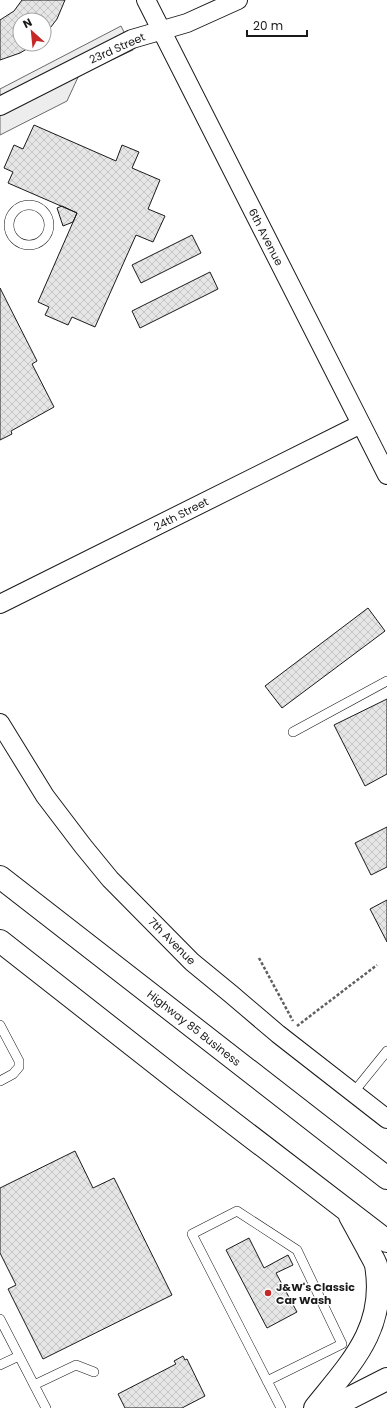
<svg xmlns="http://www.w3.org/2000/svg" width="387" height="1408" viewBox="0 0 387 1408" font-family="Poppins,sans-serif">
<style>
.built{fill:#ededed;stroke:#6a6a6a}
.building{fill:url(#building-cross-hatch);stroke:#1a1a1a}
.lines{fill:none;stroke-linecap:round;stroke-linejoin:round}
.service-casing{stroke:#1a1a1a;stroke-width:10}
.minor-casing{stroke:#1a1a1a;stroke-width:20}
.tertiary-casing{stroke:#1a1a1a;stroke-width:24}
.primary-casing{stroke:#1a1a1a;stroke-width:24}
.path{stroke:#5f5f5f;stroke-width:2.5;stroke-dasharray:3 2;stroke-linecap:butt}
.service{stroke:#fff;stroke-width:9}
.minor{stroke:#fff;stroke-width:18}
.tertiary{stroke:#fff;stroke-width:22}
.primary{stroke:#fff;stroke-width:22}
.poi-dot{fill:#c62828;stroke:#fff;stroke-width:1.5}
.labels{text-anchor:middle;dominant-baseline:central;stroke-width:3;stroke-linejoin:round;paint-order:stroke}
.street-label{font-size:11px;fill:#1a1a1a;stroke:#fff}
.poi-label{font-size:11px;font-weight:bold;fill:#1a1a1a;stroke:#fff;text-anchor:start}
</style>
<defs>
<pattern id="building-cross-hatch" width="8" height="8" patternUnits="userSpaceOnUse"><rect width="8" height="8" fill="#e6e6e6"/><path d="M0 0l8 8M0 8l8-8" fill="none" stroke="#c5c5c5"/></pattern>
</defs>
<rect width="100%" height="100%" fill="#fff"/>
<path class="built" d="M121,26L133,50L79,75L67,101L0,135V89Z"/>
<path class="building" d="M22,0H65L57,19L44,36V20H20V44H35L20,53L0,60V20L14,11Z
M34,125L116,161L122,145L139,152L132,168L160,180L148,209L165,216L153,242L136,235L95,327L72,317L68,325L45,315L49,307L38,302L77,213L8,183L13,172L4,168L14,145L23,149Z
M62,206L77,213L73,222L63,226L57,208Z
M192,235L201,253L141,283L132,265Z
M210,272L218,289L140,328L132,311Z
M0,288L37,361L32,364L54,407L11,431L12,434L0,440Z
M368,608L385,631L282,708L265,686Z
M387,699V774L365,786L334,725Z
M387,827V867L371,875L355,843Z
M387,900V942L370,909Z
M75,1151L93,1188L114,1178L172,1295L43,1359L8,1289L16,1285L0,1253V1188Z
M249,1238L264,1268L288,1255L293,1265L276,1273L297,1312L267,1328L226,1250Z
M183,1356L185,1360L187,1359L205,1396L182,1408H125L118,1394L176,1364L174,1361Z"/>
<g class="lines">
<g class="service-casing">
<path id="service" d="M9 225a20 20 0 1 1 40 0a20 20 0 1 1-40 0Z
M293,732L387,681
M0,1025L19,1061V1067L13,1074L0,1081
M353,1093L387,1051
M0,1319L46,1408
M0,1365L19,1356
M267,1381L342,1344L297,1250L237,1211L192,1234L281,1408
M34,1385L76,1365L94,1372"/>
</g>
<g class="minor-casing">
<path id="minor" d="M146,0L387,475
M0,106L132,39L187,23L238,0
M0,604L361,424
M0,723L45,796L83,846L110,879L192,962L231,994L278,1034L387,1119"/>
</g>
<g class="tertiary-casing">
<path id="tertiary" d="M330,1408L387,1379"/>
</g>
<g class="primary-casing">
<path id="primary" d="M0,877L387,1178
M0,941L181,1083L387,1241
M315,1408C351,1363 387,1328 376,1265C374,1259 370,1254 368,1249C362,1238 356,1227 350,1216"/>
</g>
<path class="path" d="M259,958L293,1021
M297,1026L377,965"/>
<use href="#service" class="service"/>
<use href="#minor" class="minor"/>
<use href="#tertiary" class="tertiary"/>
<use href="#primary" class="primary"/>
</g>
<circle class="poi-dot" cx="268" cy="1293" r="4"/>
<g class="labels">
<g class="street-label">
<text transform="translate(117 48) rotate(-24)">23rd Street</text>
<text transform="translate(266 237) rotate(63)">6th Avenue</text>
<text transform="translate(181 514) rotate(-27)">24th Street</text>
<text transform="translate(172 941) rotate(45)">7th Avenue</text>
<text transform="translate(194 1028) rotate(38)">Highway 85 Business</text>
</g>
<g class="poi-label">
<text x="276" y="1287">J&amp;W's Classic<tspan x="276" dy="13">Car Wash</tspan></text>
</g>
</g>
<g transform="translate(32 32) rotate(333)"><circle r="19" fill="#ffffff" stroke="#a3a3a3"/>
<path d="M0-3L7 15L0 10L-7 15Z" fill="#c62828"/>
<text y="-6" font-size="11" font-weight="bold" text-anchor="middle" fill="#1a1a1a">N</text>
</g>
<path d="M247 30v6h60v-6" fill="none" stroke="#1a1a1a" stroke-width="2"/>
<text x="253" y="30" font-size="12" fill="#1a1a1a" stroke="#ffffff" stroke-width="3" paint-order="stroke">20 m</text>
</svg>
